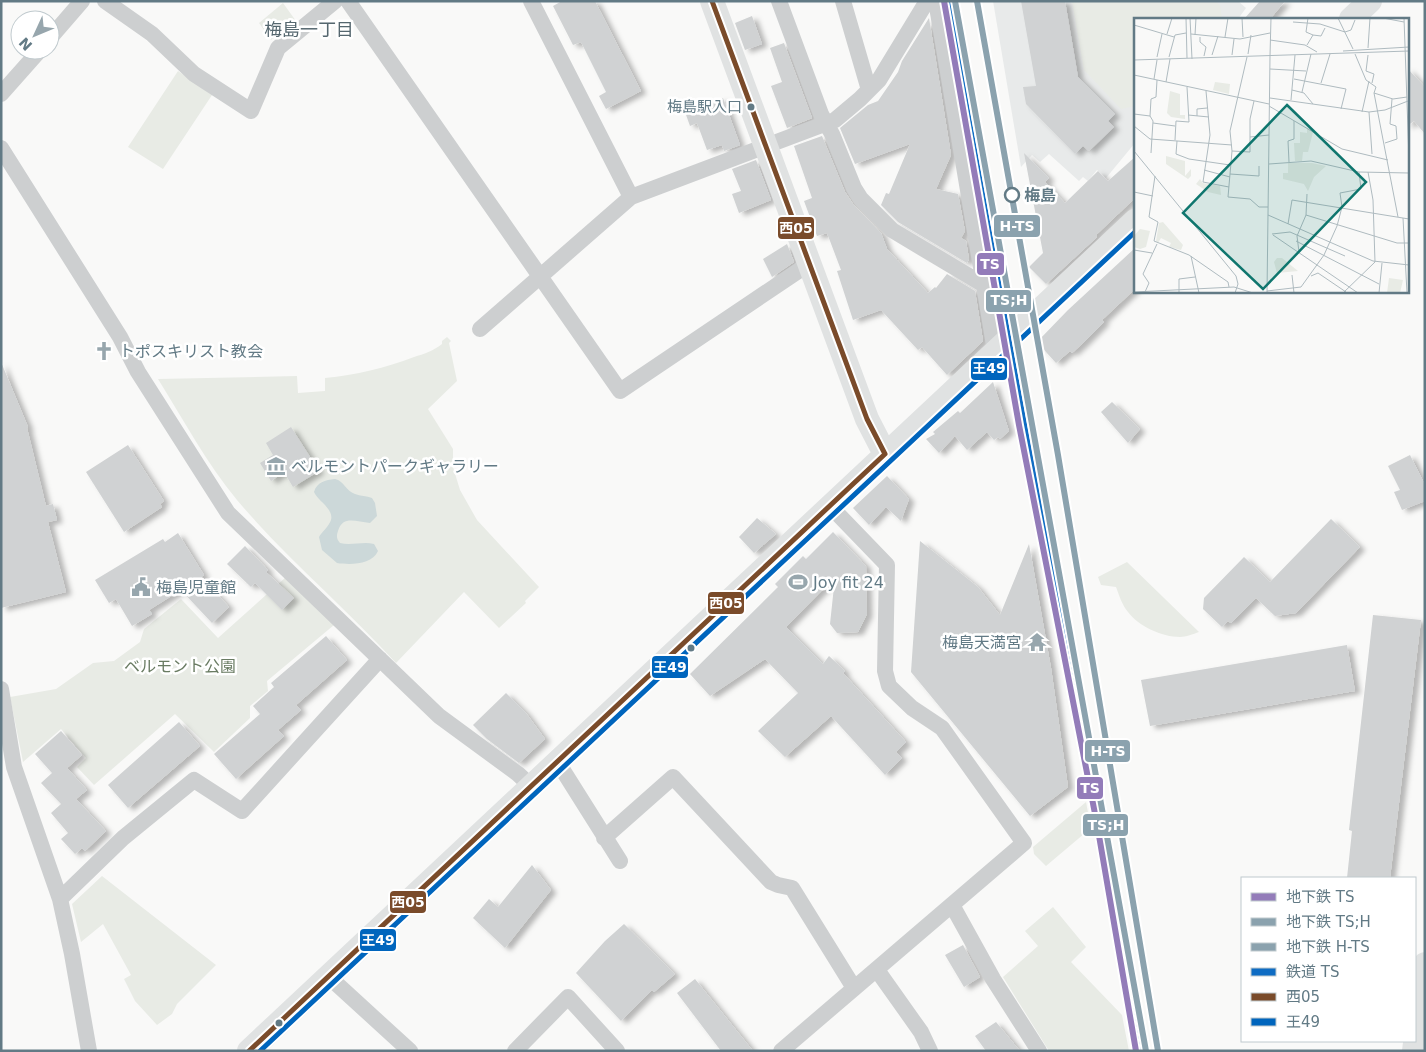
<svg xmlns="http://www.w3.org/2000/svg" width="1426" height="1052" viewBox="0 0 1426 1052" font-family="'DejaVu Sans','Noto Sans JP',sans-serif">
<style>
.built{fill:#e8eaea}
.green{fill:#e8ebe5}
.water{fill:#ccd8d9}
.building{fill:#d0d2d3;filter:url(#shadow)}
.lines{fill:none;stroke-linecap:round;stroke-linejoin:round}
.street{stroke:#cdcfd0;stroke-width:16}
.secondary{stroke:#e0e2e2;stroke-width:24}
.bus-1-casing{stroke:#fff;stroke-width:9}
.bus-2-casing{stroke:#fff;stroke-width:9}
.bus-1{stroke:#7a4b2a;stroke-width:5}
.bus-2{stroke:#0065bd;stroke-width:5}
.rail-1-casing{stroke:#fff;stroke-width:10}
.rail-1{stroke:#0f6cc3;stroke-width:6}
.metro-1-casing{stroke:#fff;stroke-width:10}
.metro-2-casing{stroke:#fff;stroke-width:10}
.metro-3-casing{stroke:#fff;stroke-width:10}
.metro-1{stroke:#937cb9;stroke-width:6}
.metro-2{stroke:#8ba2ae;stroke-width:6}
.metro-3{stroke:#8ba2ae;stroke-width:6}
.bus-dot{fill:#627a85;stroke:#fff;stroke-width:2}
.stop-dot{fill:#fff;stroke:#627a85;stroke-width:2.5}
.labels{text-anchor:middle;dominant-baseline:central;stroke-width:5;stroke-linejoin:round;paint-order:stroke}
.bus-label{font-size:15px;fill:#627a85;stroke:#fff;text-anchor:end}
.stop-label{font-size:16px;font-weight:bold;fill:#627a85;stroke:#fff;text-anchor:start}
.poi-label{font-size:16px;fill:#627a85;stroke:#fff;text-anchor:start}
.park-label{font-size:16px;fill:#697b62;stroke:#fff}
.neighbourhood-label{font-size:18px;fill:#55676f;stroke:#fff}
.inset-road{fill:none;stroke:#afbbc0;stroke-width:1}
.view{fill:#0f766e;fill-opacity:0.15;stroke:#0f766e;stroke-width:2.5}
.inset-edge{fill:none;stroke:#627a85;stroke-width:2.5}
.line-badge{stroke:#fff;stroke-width:2}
.badge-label{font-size:14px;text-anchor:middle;font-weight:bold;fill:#fff}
</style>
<defs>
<filter id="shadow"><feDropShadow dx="5.5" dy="3" stdDeviation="2.5" flood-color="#0004"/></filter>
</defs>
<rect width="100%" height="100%" fill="#f9f9f8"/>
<path class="built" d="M993,1H1238L1246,8L1238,19H1135V143L1106,178L1097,170L1088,181L1083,177L1079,181L1049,154L1040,162L1032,155L1021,167Z"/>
<path class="green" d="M1072,1H1216L1220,5L1222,19H1135V106L1121,109L1084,70Z
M283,3L296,21L271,40L259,23Z
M178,71L212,95L163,169L128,147Z
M447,337L451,341L449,343L457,381L428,409L453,449V467L460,490L477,520L539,587L525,601L526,603L499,628L464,592L396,663C345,607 286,558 237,500C207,464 183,419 158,379L297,376L298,393L325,391V378C356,375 385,368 414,357C424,354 433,351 442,344V341Z
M1127,562L1199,632C1193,634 1186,637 1180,637C1162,637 1138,626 1128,612C1122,605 1119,595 1116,587L1101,585L1098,577Z
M286,577L334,625L267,681L268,691L250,706V718L214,752L175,714L94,785L77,767L86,758L61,729L23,762L10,697L56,689L93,663L114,661L140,642L144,629L181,599L218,638Z
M1086,802L1091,828L1046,866L1034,854L1033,847Z
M102,876L216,965L177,1004L172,1014L157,1025L135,1001L124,979L131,975L103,924L81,942L72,904Z
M1053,907L1086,947L1071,962L1122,1015L1129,1051H1049L1003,977L1038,946L1025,931Z"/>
<path class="water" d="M335,479C344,481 346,491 355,494C360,496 367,496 372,498L375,503L377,516L370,523C356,522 343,515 338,531C336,537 337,539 340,543C351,546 363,541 374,544L378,551C372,565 350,565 337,563L322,550L319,537C322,532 329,526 331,520C334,509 318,501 314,492C317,482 325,480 335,479Z"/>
<path class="building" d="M562,1H595L641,91L606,109L599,96L606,92L581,42L573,45L553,6Z
M1021,1H1065L1078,77L1115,114L1108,121L1114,127L1089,151L1083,146L1075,154L1026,104L1023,87L1036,86Z
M1260,1H1285L1270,19H1244Z
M752,16L762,44L745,50L735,23Z
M929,18L951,155L936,189L958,194L965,231L961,238L966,241L969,259L967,263L898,222L881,205L886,193L889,194L910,144L855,164L840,128L868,105L878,101L898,72L902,61Z
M784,43L812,118L787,128L771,86L782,82L770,48Z
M1407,68L1425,87V134L1414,121L1407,126Z
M723,98L740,145L724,151L722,145L707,150L697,123L690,126L685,112Z
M822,136L845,192L853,204L881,233L887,249L928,293L935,287L936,288L947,274L975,291L983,341L947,375L922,347L918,350L881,310L853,320L837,271L841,270L827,233L817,236L804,201L812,198L794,146Z
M1024,153L1049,178L1045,182L1065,203L1098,171L1108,181L1135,157V198L1096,235L1097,237L1046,284L1029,267L1043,253Z
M756,160L771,200L739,213L732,194L741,191L732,169Z
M787,244L794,262L772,277L763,259Z
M1135,248V289L1102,320L1104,322L1083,343L1072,353L1070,351L1056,363L1037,342L1068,310Z
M1,362L28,427L27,428L46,506L53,504L57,520L48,522L66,592L1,608Z
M993,382L1009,431L1000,439L998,437L994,440L987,432L967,450L955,436L939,453L926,439L935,434L933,432L958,411L960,413Z
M1112,402L1140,429L1128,443L1101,412Z
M291,427L319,471L293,487L284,472L271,481L260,463L273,455L266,443Z
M128,445L164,501L160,504L162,507L124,532L86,472Z
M1410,455L1425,485V501L1402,510L1394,492L1400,490L1388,466Z
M887,476L909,499L901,521L886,507L869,525L853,508Z
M757,518L776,534L754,553L739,537Z
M1331,519L1360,547L1296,613L1275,616L1256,598L1231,623L1228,621L1222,627L1203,609L1204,598L1244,557L1270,582Z
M833,532L866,566L867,614L858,632L837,633L830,624L835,577L786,627L823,664L829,656L845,671L843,673L906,742L896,752L902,758L885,775L831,716L785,757L758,731L798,693L765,659L710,696L690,674L778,587L775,584L803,556L806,559Z
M178,533L204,575L201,577L229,607L212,623L181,590L149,610L152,614L132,626L116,599L109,603L95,580L163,539L165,542Z
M920,541L978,587L1000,615L1029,544L1051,668L1068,787L1030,816L911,672Z
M245,546L268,570L266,572L294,598L282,610L255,583L251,587L227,564Z
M1373,615L1421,620L1390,878H1347L1352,831L1349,830Z
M326,636L347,660L296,705L301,710L278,730L284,736L236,779L214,754L260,714L253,706L274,687L271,683Z
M1347,645L1355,691L1150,726L1141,680Z
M506,693L526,713L545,739L519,763L487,739L473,725Z
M179,722L200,746L128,808L108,785Z
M61,731L82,755L67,768L87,790L76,799L106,831L85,851L82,848L75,854L61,839L68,833L51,813L61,804L41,783L52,773L35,754Z
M532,865L551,890L505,948L473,918L489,899L498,907Z
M624,924L675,974L654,992L652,990L621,1021L576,973L605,941Z
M963,945L980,977L964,987L945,955Z
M695,979L753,1051H721L677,993Z
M996,1022L1020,1051H986L975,1036Z"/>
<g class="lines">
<path class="street" d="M105,1L152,34L194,74L251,111L278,48L335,1
M348,1L620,391L810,263
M531,1L631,197
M779,1L821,114L832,134L854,188L861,199L892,230L984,285L995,351
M843,1L869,90
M936,1L984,285
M50,38L82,1
M1,94L40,50
M1,148L120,337L138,372L228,513L439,716L518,774L531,786
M480,329L631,197L835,120L860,99L879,80L927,1
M1,689L14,767L60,899L72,954L89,1051
M557,761L620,861
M604,838L673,777L771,882L778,885L792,888L854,988
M60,899L123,838L194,780L242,811L380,659
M952,905L993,979L1039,1051
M877,970L921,1032L930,1051
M328,976L410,1051
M515,1051L568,997L617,1051
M781,1051L1024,843L942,728L912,708L889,686L885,671L887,565L830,506"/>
<path class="secondary" d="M712,1L867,419L885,454
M1351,19L1370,1
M249,1051L1135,221
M1414,1051L1425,964"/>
<g class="bus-1-casing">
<path id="bus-1" d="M712,1L867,419L885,454
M249,1051L885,454"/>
</g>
<g class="bus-2-casing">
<path id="bus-2" d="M260,1051L1135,232"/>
</g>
<use href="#bus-1" class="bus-1"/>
<use href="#bus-2" class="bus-2"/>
<g class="rail-1-casing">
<path id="rail-1" d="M948,2C1008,352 1078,701 1138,1051"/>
</g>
<use href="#rail-1" class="rail-1"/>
<g class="metro-1-casing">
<path id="metro-1" d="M944,1L1019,425L1097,824L1136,1051"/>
</g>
<g class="metro-2-casing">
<path id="metro-2" d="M955,1C1016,352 1085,700 1146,1051"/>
</g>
<g class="metro-3-casing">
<path id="metro-3" d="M977,1L1058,455L1158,1051"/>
</g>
<use href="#metro-1" class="metro-1"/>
<use href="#metro-2" class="metro-2"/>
<use href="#metro-3" class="metro-3"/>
</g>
<defs>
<g id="church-bare" transform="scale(1.5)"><path d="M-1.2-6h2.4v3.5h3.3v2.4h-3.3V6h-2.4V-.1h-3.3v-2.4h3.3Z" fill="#97a6ad" stroke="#fff" stroke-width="2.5" paint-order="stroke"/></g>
<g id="museum-bare" transform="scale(1.5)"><path d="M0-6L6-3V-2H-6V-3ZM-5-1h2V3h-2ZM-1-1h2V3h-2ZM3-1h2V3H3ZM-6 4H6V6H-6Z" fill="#97a6ad" stroke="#fff" stroke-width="2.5" paint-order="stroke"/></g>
<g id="stadium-bare" transform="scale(1.5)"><path d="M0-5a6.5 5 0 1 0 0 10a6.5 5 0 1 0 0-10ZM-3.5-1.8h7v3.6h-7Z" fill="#97a6ad" stroke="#fff" stroke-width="2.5" paint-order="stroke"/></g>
<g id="civic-bare" transform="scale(1.5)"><path d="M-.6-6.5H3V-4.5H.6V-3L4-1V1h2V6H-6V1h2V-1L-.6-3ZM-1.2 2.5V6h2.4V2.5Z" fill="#97a6ad" stroke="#fff" stroke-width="2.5" paint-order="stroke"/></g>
<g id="temple-bare" transform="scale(1.5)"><path d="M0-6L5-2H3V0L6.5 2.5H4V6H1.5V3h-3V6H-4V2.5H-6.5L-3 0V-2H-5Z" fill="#97a6ad" stroke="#fff" stroke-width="2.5" paint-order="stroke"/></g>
</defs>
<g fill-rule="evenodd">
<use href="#church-bare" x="104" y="351"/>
<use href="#museum-bare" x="276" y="466"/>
<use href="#stadium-bare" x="798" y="582"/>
<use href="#civic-bare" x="141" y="587"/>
<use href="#temple-bare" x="1037" y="642"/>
</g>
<g class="bus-dot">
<circle cx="751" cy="107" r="4.5"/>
<circle cx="691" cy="648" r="4.5"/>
<circle cx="279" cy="1023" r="4.5"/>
</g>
<circle class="stop-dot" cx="1012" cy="195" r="7"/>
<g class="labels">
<g class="bus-label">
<text x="742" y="107">梅島駅入口</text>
</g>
<g class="stop-label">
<text x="1024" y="195">梅島</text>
</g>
<g class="poi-label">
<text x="119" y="351">トポスキリスト教会</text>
<text x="291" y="466">ベルモントパークギャラリー</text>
<text x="813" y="582">Joy fit 24</text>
<text x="156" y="587">梅島児童館</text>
<text x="1022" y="642" text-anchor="end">梅島天満宮</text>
</g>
<g class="park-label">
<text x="180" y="666">ベルモント公園</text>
</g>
<g class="neighbourhood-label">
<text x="309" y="29">梅島一丁目</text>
</g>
</g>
<g transform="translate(1134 18)">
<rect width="275" height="275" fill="#f9f9f8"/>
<path d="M81,64L96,66L95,76L79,72ZM36,73L46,76V97H51V101L37,99L33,95ZM173,110L179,114L174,134H169L168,143H161L160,125H166V114L173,115ZM32,138L51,143V158L57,151V158L54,161L32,146ZM154,145H178L192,148L180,159L174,173L170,166L149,161V155H154ZM66,161L69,165L86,168L87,177L74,174L62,166ZM29,204L49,227L47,232L35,229L37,225L27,220L24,225L22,223L25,205ZM6,211L16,213L12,229L6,231L0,229V218ZM143,240H148L164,253L143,255L140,244ZM255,260L269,262L266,275H253Z" fill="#e8ebe5"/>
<path class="inset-road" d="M52,0L53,40M56,0L58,41M108,0L109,19M204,0L219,31M249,0L270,4M270,0L275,141M159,4L186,6L211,14L217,12L221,2M0,7L40,19M33,16L38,0M57,16L106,21L136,15M61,17L62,0M179,17L187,18L191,10M66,19V24L72,29L70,38M91,19L94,0M136,22L171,27L183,34M173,27L179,17L172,14L174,0M234,30L236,0M209,33L275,29M114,36L117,17M221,36L232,62L242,69L240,75L264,199M78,37L84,18M98,37L100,21M234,37L232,53L240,56L238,65M136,38L137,0M23,39L28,16M35,39L41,17L52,15M113,39L96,113L98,133L94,179L116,181L125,189H134M0,42L275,33M136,51L172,53M0,57L135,86M20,61L23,42M160,61L212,71L207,91M32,64L36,41M187,65L196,36M158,72L170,75L179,86M72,73L76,117L69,164L95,169M168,74L177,36M240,75L259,81L273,79M136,80L235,94L251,92L274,83M157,82L161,37M135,88L208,131L254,142M228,94L235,63M235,94L238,136M0,96L16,98L19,103L17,135M54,97L75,99M16,98L17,81L22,79L23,62M63,98V91L73,90M19,105L41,108M0,108L16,121L98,127M116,119L135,117M41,122L42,103L55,104L53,69M43,123L42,136L55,141L96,147M251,125L263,121L262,108L256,106L258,81M0,133L102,258L104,266L101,275M98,133L116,134V101L120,83M155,144L154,123L160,121V103M135,146L177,143L225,154L275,155M70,152L96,159M96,156L125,158V148M21,158L15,199L24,204L20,223L55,237L94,264L95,269M0,174L19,178M134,197L239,243L275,247M172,197L263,225H275M269,200L273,275M154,206L158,182L275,201M138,216L156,214L211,238M139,217L224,275M162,223L245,266M0,232L18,235M165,234L163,218L172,197L173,176M57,238L65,275M158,257L160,275M177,258L184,255L212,274M133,273L167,269L190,237L203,208L208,189L206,175L227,171L225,154M0,274L100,269L119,275M11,274L15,265L9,256L23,226M45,275V261L61,259M133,275L136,38M209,275L241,244L239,182L234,154M245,275L248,245"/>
<path class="view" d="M153,87L232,164L129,271L49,195Z"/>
<rect width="275" height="275" class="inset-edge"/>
</g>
<g class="line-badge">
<rect x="993" y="214" width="48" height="24" rx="5" fill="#8ba2ae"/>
<rect x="777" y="216" width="38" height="24" rx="5" fill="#7a4b2a"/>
<rect x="976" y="252" width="29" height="24" rx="5" fill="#937cb9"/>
<rect x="985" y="289" width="47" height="24" rx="5" fill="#8ba2ae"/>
<rect x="970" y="357" width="38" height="24" rx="5" fill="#0065bd"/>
<rect x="707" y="591" width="38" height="24" rx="5" fill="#7a4b2a"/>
<rect x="651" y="655" width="38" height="24" rx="5" fill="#0065bd"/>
<rect x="1084" y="739" width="47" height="24" rx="5" fill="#8ba2ae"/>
<rect x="1076" y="776" width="28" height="24" rx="5" fill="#937cb9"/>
<rect x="1082" y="813" width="47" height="24" rx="5" fill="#8ba2ae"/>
<rect x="389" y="890" width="38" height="24" rx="5" fill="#7a4b2a"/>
<rect x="359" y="928" width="38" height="24" rx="5" fill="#0065bd"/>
</g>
<g class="badge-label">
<text x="1017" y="231">H-TS</text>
<text x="796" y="233">西05</text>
<text x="990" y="269">TS</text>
<text x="1009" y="305">TS;H</text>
<text x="989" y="373">王49</text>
<text x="726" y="608">西05</text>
<text x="670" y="672">王49</text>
<text x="1108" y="756">H-TS</text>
<text x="1090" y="793">TS</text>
<text x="1106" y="830">TS;H</text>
<text x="408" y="907">西05</text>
<text x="378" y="945">王49</text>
</g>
<rect width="1426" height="1052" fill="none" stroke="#627a85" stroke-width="5"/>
<rect x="1241" y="877" width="175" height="165" fill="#ffffff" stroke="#c0cace"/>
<rect x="1251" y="893" width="25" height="8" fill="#937cb9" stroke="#c0cace"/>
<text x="1286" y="902" font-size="15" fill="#627a85">地下鉄 TS</text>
<rect x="1251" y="918" width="25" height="8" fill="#8ba2ae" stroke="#c0cace"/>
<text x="1286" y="927" font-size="15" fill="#627a85">地下鉄 TS;H</text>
<rect x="1251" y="943" width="25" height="8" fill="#8ba2ae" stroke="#c0cace"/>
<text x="1286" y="952" font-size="15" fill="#627a85">地下鉄 H-TS</text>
<rect x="1251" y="968" width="25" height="8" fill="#0f6cc3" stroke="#c0cace"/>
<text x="1286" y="977" font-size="15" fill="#627a85">鉄道 TS</text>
<rect x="1251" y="993" width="25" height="8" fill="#7a4b2a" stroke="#c0cace"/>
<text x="1286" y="1002" font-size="15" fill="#627a85">西05</text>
<rect x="1251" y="1018" width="25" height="8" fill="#0065bd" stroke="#c0cace"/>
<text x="1286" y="1027" font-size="15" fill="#627a85">王49</text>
<g transform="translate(35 35) rotate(226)"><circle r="24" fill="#ffffff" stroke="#c0cace"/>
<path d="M0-4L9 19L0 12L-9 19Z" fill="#97a6ad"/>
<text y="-8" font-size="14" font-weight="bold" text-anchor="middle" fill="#627a85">N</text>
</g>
</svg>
